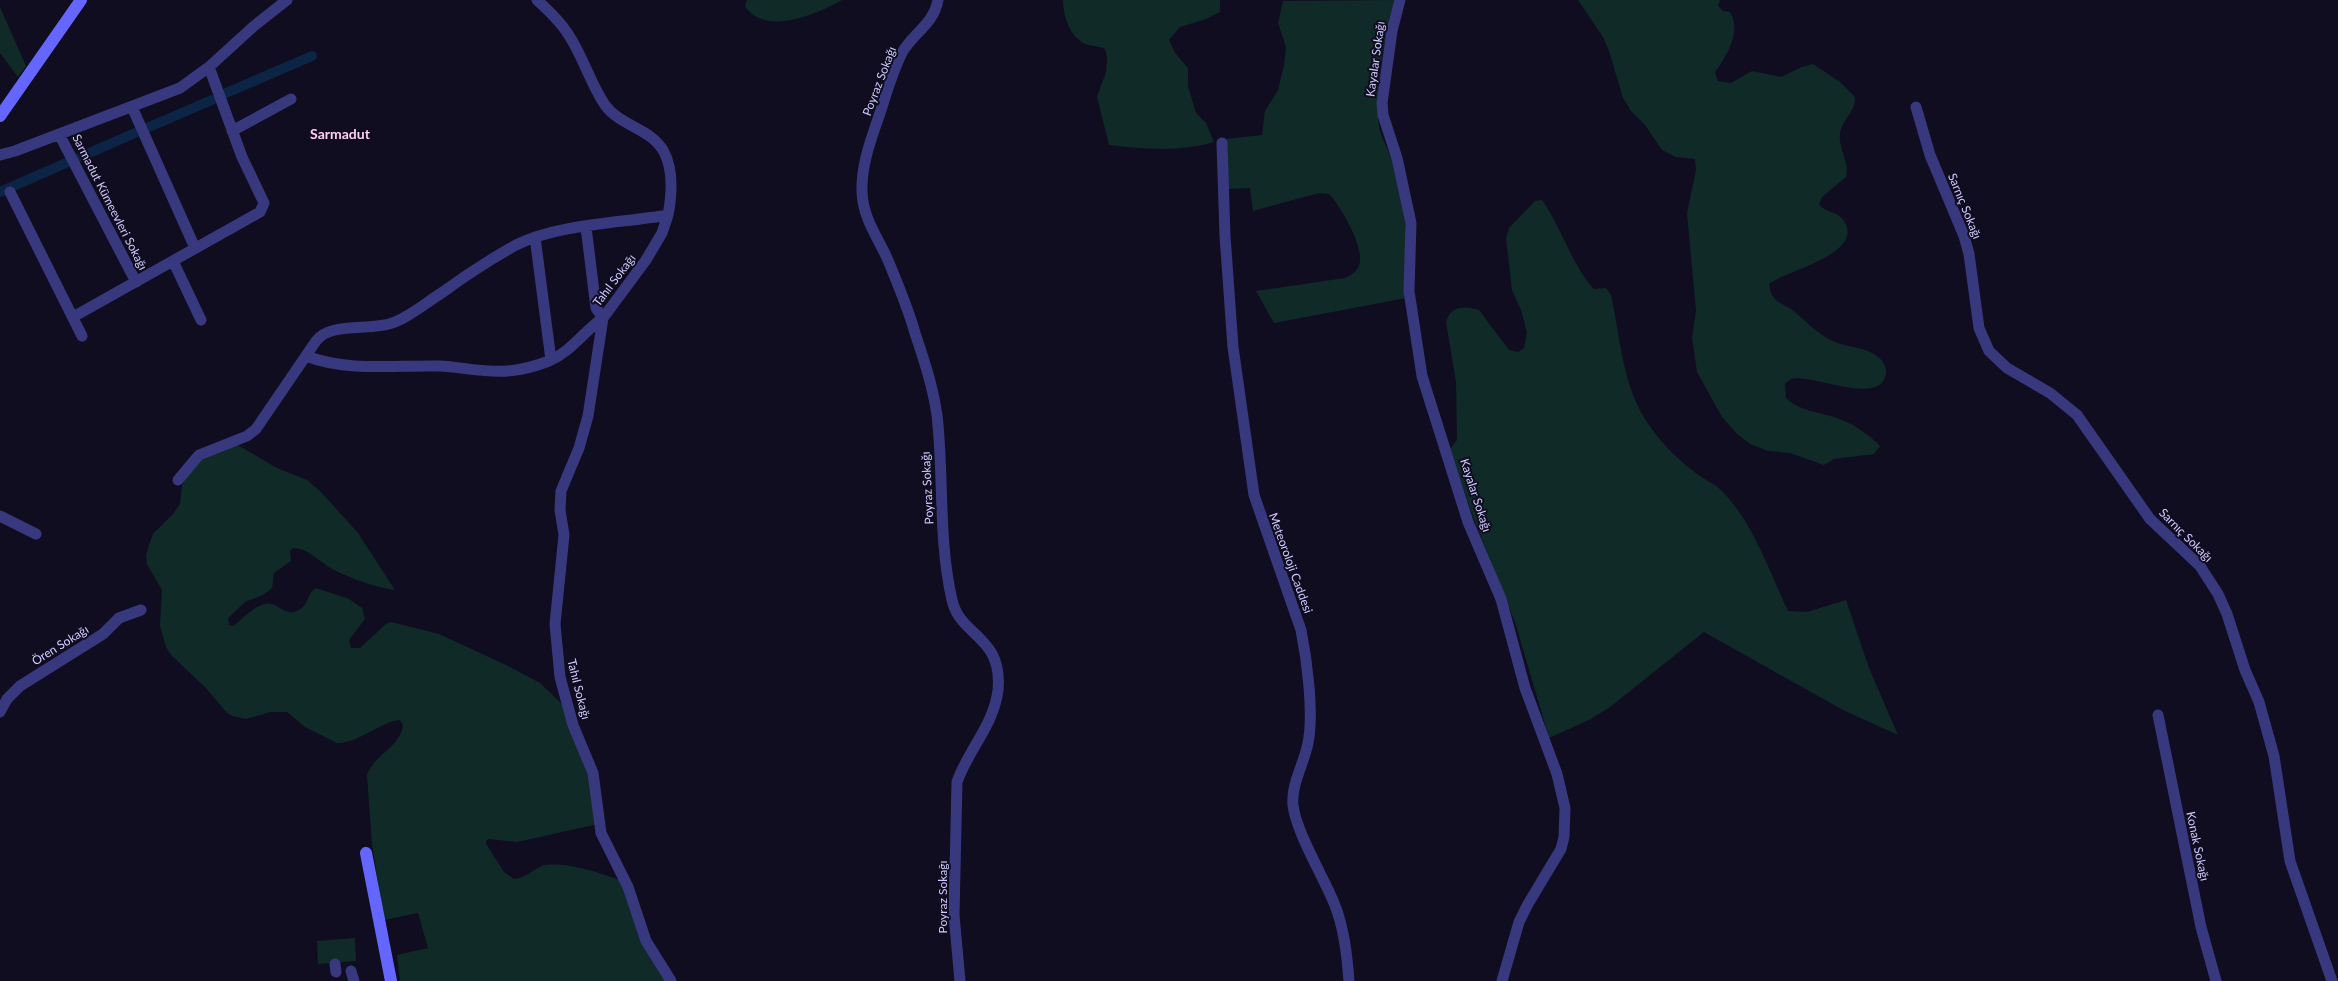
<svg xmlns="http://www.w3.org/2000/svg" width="2338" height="981" viewBox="0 0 2338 981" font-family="Lato,sans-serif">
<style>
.green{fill:#102a28}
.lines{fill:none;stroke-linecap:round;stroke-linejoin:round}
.canal{stroke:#0c2445;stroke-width:10}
.street{stroke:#38387f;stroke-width:11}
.secondary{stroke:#6466fe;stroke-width:12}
.labels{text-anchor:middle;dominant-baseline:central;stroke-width:4;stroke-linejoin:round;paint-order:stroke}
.street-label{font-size:12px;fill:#d0ccff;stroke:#100d20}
.neighbourhood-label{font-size:14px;font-weight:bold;fill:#ffceef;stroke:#100d20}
</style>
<rect width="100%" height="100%" fill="#100d20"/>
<path class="green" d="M747,0H842C817,14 765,37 745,6Z
M1063,0H1220V12L1206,19L1180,27L1169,40L1175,53L1188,68V86L1196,113L1206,123L1214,142C1179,152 1144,149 1109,145L1097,97L1106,72L1107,58L1105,49C1099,46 1092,46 1086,44C1070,38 1063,15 1063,0Z
M1397,0C1384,27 1373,102 1380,131C1383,142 1390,152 1393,163C1398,175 1400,190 1403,203C1408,236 1407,266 1406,298L1274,323L1256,291L1345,278C1353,274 1359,270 1360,261C1362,244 1341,206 1329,194L1319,193L1253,211L1250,188L1227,189L1226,139L1262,135L1265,111L1278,90L1284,66L1286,47L1278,23L1283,1Z
M1578,0H1720L1718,6L1723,11L1730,12C1742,31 1727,56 1715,72L1718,81L1731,83L1752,71L1781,77L1802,67L1813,64L1840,82L1855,97C1856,111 1842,120 1840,133C1838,149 1850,162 1846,177L1822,197L1819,204C1825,213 1838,211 1844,221C1865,254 1787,270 1769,284C1770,287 1770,292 1772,295C1777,304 1789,306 1796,313C1809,324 1820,336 1835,342C1849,348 1867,347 1878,357C1883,360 1887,368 1886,374C1881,407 1810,373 1791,379C1791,379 1785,383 1785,384L1786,398C1802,413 1825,412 1844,421C1857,426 1870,436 1880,446L1874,454L1834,459L1824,465L1790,453L1768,451L1750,444L1737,434L1722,417L1697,372L1692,338L1696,311L1687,213L1696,170L1695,159L1676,157L1662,150L1645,125L1631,111L1623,98L1609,51L1603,37Z
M0,7L26,66L18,77L0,53Z
M1542,200C1562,228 1571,264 1594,289L1606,288L1611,295C1620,335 1622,383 1645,419C1658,440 1677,459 1697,474C1705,480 1715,484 1722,491C1754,524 1769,571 1788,611L1807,612L1846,600L1869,668L1898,735L1843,710L1704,632L1610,707L1589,720L1549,738L1515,622L1472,514L1450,449L1457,440L1456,382L1446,322C1451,305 1465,306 1479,310L1509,350L1518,352L1524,348L1527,333L1521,310L1512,290L1506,238L1509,228L1535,201Z
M236,444L277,468L307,480L321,492L358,533L395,590C375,587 352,579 334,570C320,563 309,548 293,548L290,551L291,561L274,573L272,588L263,595L245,602L228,618L229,625L233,626C243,619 252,607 265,604C278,601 283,617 297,611C310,605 306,594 316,588L349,599L362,608L365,619L349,640L351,648H360L386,624L391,622L439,634L506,665L540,683L562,704L592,786L594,825L517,842L489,839L486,841V844L504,872L514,879C526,878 532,870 542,866C562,860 600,873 620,880L642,945L665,981H400L397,955L428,948L418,913L384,920L372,844L367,775C374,754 400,748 403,725L400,720C379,722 360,743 337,743L305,727L287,712H270L246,719L232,716L226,712L206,688L172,656L166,647L160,626L162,590L147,564L146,555L149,545L153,534L173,514L180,504L182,485L188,473L198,460Z
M355,938L356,961L318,964L317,941Z"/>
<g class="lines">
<path class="canal" d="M226,93L312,56
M149,127L212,100
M80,157L135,133
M0,192L66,163"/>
<path class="street" d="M537,0C548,10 560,21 568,34C583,56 590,83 605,105C621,127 651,128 664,152C674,171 672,194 668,215
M938,0C934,23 914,33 903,51C894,68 888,88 882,107C873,135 861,162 862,192C863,218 877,236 887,258C897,282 908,308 915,333C924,360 933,387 937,415C944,476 938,539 952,600C960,637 1003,635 998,690C994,725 968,750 957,782L954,915L960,981
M1400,0L1392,31L1382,103L1383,115L1397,158L1411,223L1409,291L1422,376L1468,522L1501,599L1525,688L1557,774L1565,808L1564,837L1561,849L1528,904L1519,922L1502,981
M132,107L195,248
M1916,107L1930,155L1964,236L1969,254L1979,328L1989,351L2007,368L2050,393L2077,415L2150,519L2200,566L2218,594L2227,614L2245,670L2259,702L2274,756L2290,861L2332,981
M232,131L291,99
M59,134L136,282
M1222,143L1225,236L1233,347L1254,495L1301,630C1307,660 1314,713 1308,743C1304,764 1291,784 1293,805C1296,832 1323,876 1334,903C1344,927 1347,955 1349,981
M0,155L15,151L180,88L209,67L254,26L287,0
M10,192L82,336
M535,237L551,360
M173,261L201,320
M73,317L260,212L264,203L242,157L209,67
M306,356C348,372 395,365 439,366C462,367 485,373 508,371C522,370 536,366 549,361C572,351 583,332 603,318L596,308L586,227
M178,480L199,455L247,436L256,429L316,341C331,321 372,332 395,322C412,315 427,302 443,292C466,275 491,259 516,245C558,224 622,223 668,215L662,233L646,260L603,318L588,416L579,448L561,491L560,510L564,535L555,624L560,677L573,725L593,773L601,833L628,887L646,941L671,981
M0,516L36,534
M0,712L7,699L20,686L103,634L119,618L141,610
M2158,715L2201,927L2216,981
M335,964L336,972
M351,971L354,981"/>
<path class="secondary" d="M0,116L81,0
M366,853L391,981"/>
</g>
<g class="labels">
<g class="street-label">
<text transform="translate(1375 59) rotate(-82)">Kayalar Sokağı</text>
<text transform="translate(879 81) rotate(-69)">Poyraz Sokağı</text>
<text transform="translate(110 202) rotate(63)">Sarmadut Kümeevleri Sokağı</text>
<text transform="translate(1965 206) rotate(68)">Sarnıç Sokağı</text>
<text transform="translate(614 280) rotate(-53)">Tahıl Sokağı</text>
<text transform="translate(927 488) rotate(-93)">Poyraz Sokağı</text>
<text transform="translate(1476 495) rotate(72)">Kayalar Sokağı</text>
<text transform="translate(2186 535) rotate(45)">Sarnıç Sokağı</text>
<text transform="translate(1291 563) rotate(70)">Meteoroloji Caddesi</text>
<text transform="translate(60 645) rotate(-32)">Ören Sokağı</text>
<text transform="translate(579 689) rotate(76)">Tahıl Sokağı</text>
<text transform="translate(2198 846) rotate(78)">Konak Sokağı</text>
<text transform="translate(942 897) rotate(-90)">Poyraz Sokağı</text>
</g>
<g class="neighbourhood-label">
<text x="340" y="133">Sarmadut</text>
</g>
</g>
</svg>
